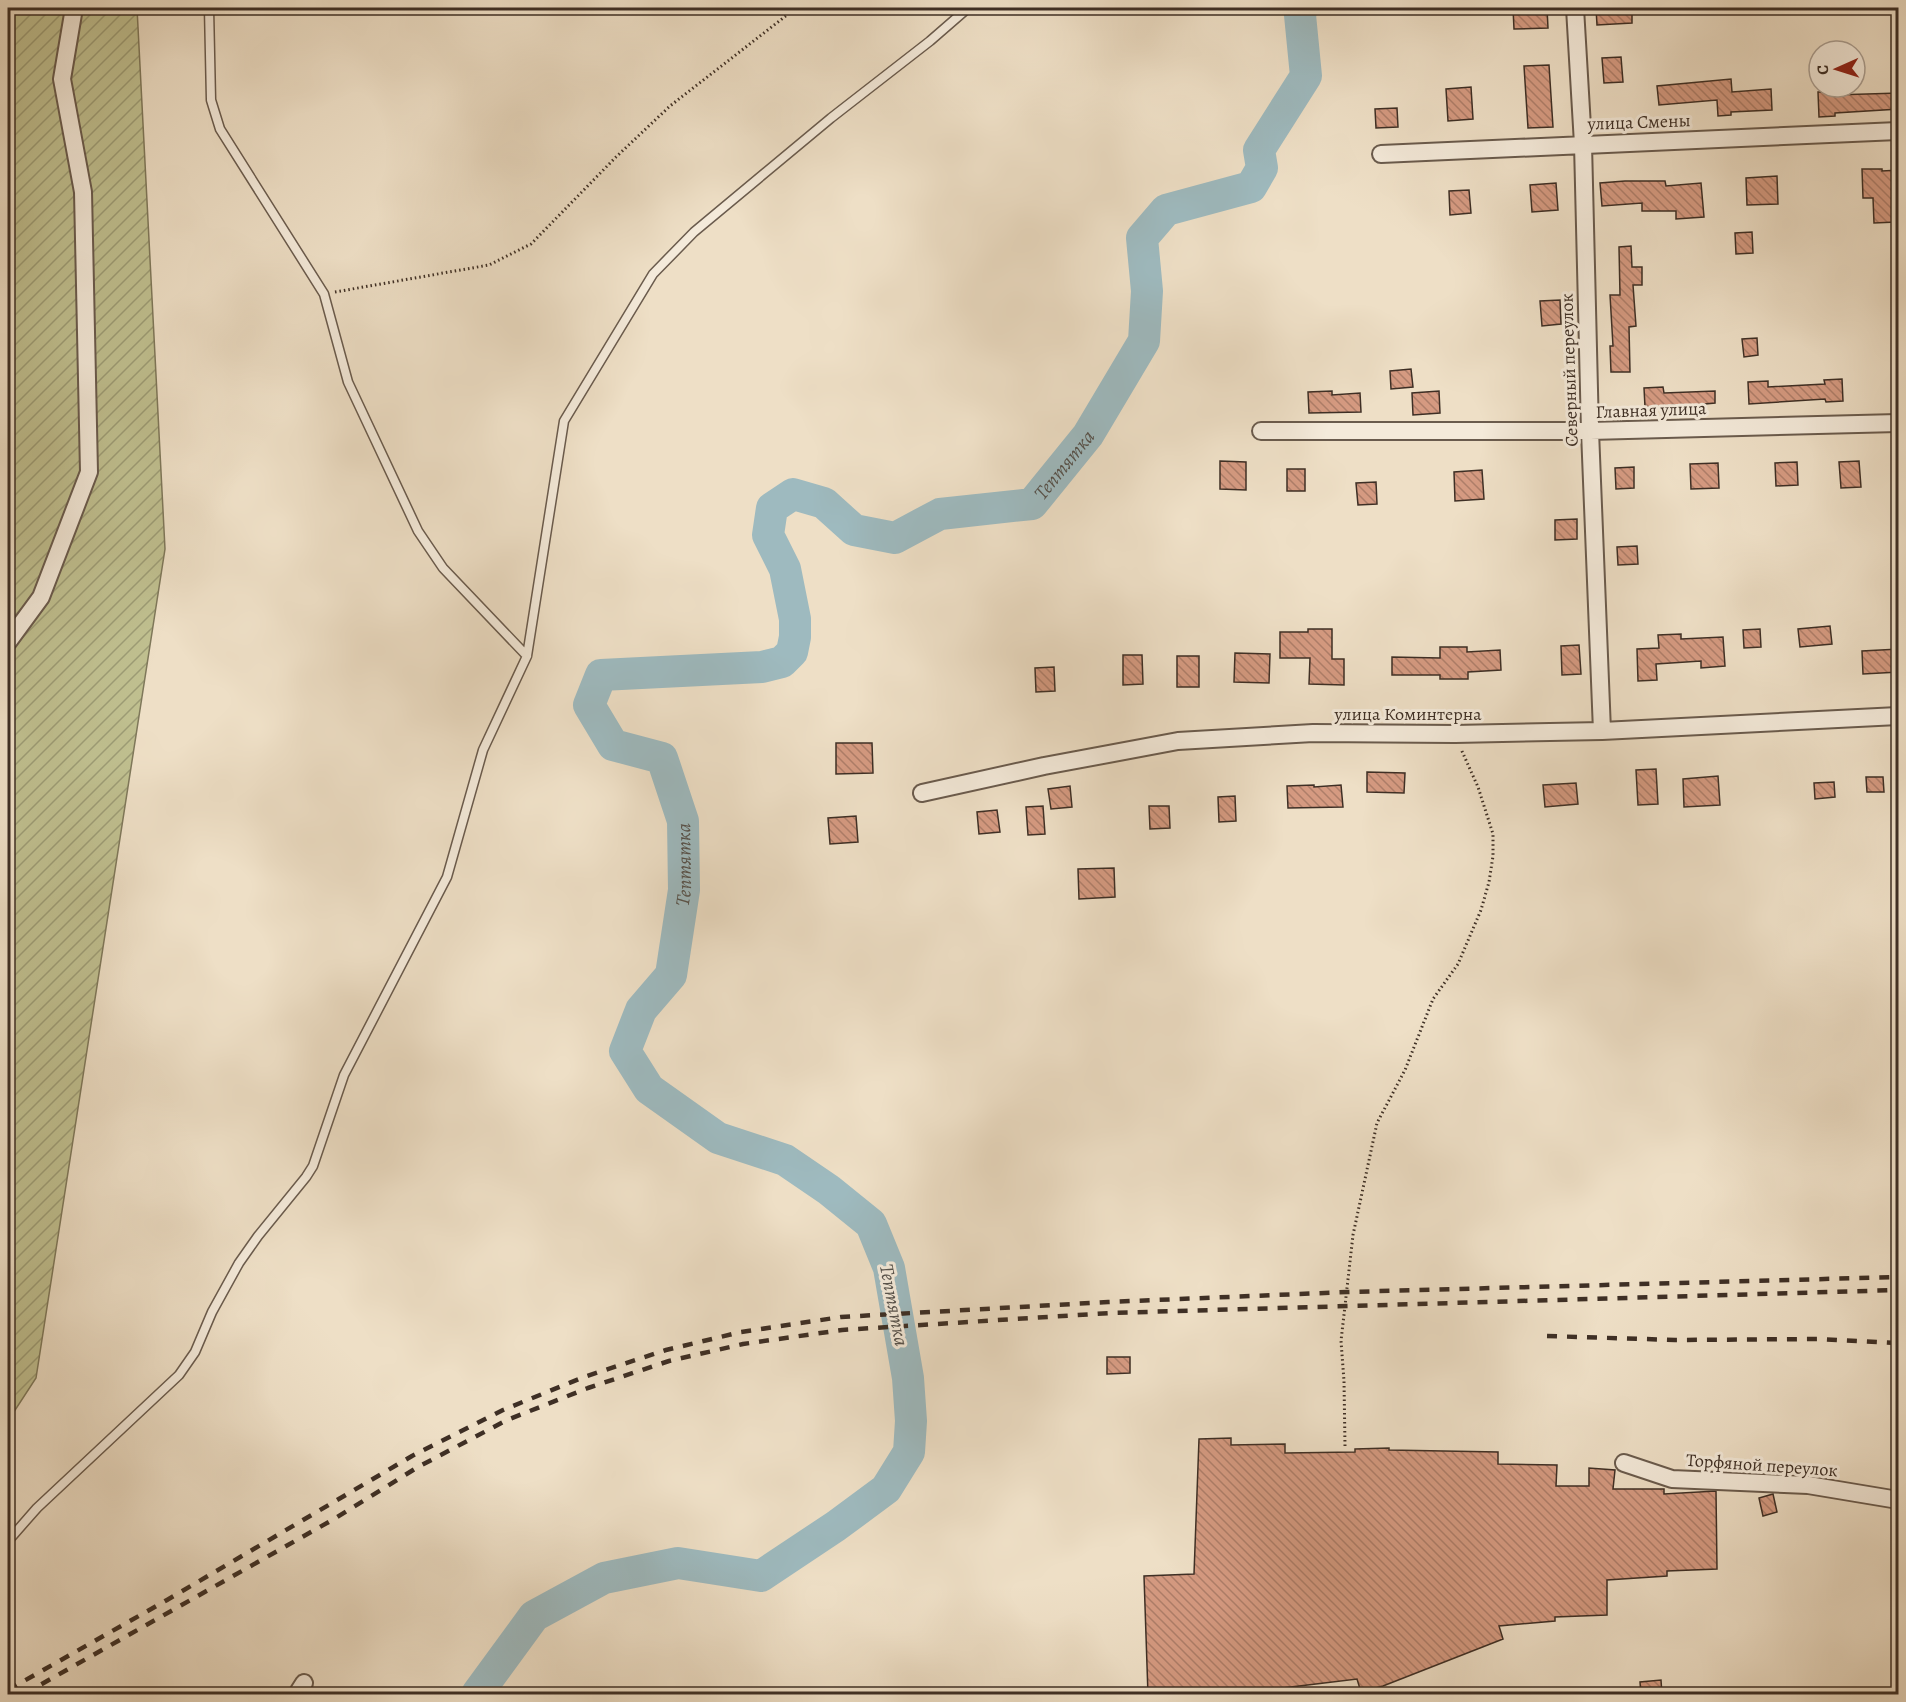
<svg xmlns="http://www.w3.org/2000/svg" width="1906" height="1702" viewBox="0 0 1906 1702" font-family="Alegreya,serif">
<style>
.garden{fill:url(#garden-furrows);stroke:#7f785a;stroke-width:1.5}
.lines{fill:none;stroke-linecap:round;stroke-linejoin:round}
.river{stroke:#9ebabf;stroke-width:32}
.building{fill:url(#building-back-hatch);stroke:#3e2f25;stroke-width:1.5}
.service-casing{stroke:#6a5b4d;stroke-width:11}
.minor-casing{stroke:#6a5b4d;stroke-width:20}
.path{stroke:#3e2f25;stroke-width:3;stroke-dasharray:1.5 3;stroke-linecap:butt}
.service{stroke:#f4eada;stroke-width:8}
.minor{stroke:#f4eada;stroke-width:16}
.rail{stroke:#3e2f25;stroke-width:4.5;stroke-dasharray:10 10;stroke-linecap:butt}
.labels{text-anchor:middle;dominant-baseline:central;stroke-width:6;stroke-linejoin:round;paint-order:stroke}
.street-label{font-size:18px;fill:#3e2f25;stroke:#f4eada}
.water-label{font-size:20px;font-style:italic;fill:#56524c;stroke:#f4eada}
</style>
<defs>
<pattern id="garden-furrows" width="10" height="10" patternUnits="userSpaceOnUse" patternTransform="scale(1.5)"><rect width="10" height="10" fill="#c0c090"/><path d="M-1 1l2-2M0 10L10 0M9 11l2-2" fill="none" stroke="#9d9c75"/></pattern>
<pattern id="building-back-hatch" width="6" height="6" patternUnits="userSpaceOnUse" patternTransform="scale(1.5)"><rect width="6" height="6" fill="#d59a81"/><path d="M-1 5l2 2M0 0l6 6M5-1l2 2" fill="none" stroke="#ae7e69"/></pattern>
</defs>
<rect width="100%" height="100%" fill="#eedfc6"/>
<filter id="stains"><feTurbulence type="fractalNoise" baseFrequency=".00333" numOctaves="4"/><feColorMatrix values="0 0 0 0 .2 0 0 0 0 .09 0 0 0 0 .02 0 0 0 .5 -.17"/></filter>
<radialGradient id="worn" r=".72"><stop offset=".6" stop-color="#630" stop-opacity="0"/><stop offset="1" stop-color="#630" stop-opacity=".3"/></radialGradient>
<path class="garden" d="M8,8H137L165,549L36,1378L8,1421Z"/>
<g class="lines">
<path class="river" id="s1" d="M477,1694L534,1616L604,1578L678,1563L761,1576L836,1526L886,1489L909,1452L911,1421L908,1378L889,1268L871,1224L829,1190L785,1160L718,1138L649,1089L625,1051L641,1010L671,975L684,890L683,821L662,758L613,745L589,705L601,675L762,667L782,662L792,652L795,637V619L785,569L768,535L772,508L793,494L824,503L854,530L895,538L940,514L1032,504L1088,435L1144,341L1147,291L1142,238L1166,210L1251,187L1262,168L1259,150L1306,76L1300,15L1302,8"/>
</g>
<path class="building" d="M1513,8H1547L1548,28L1514,29Z
M1596,8H1632V23L1597,25Z
M1621,57L1623,82L1604,83L1602,58Z
M1549,65L1553,127L1528,128L1524,66Z
M1731,79L1732,92L1771,89L1772,110L1731,112V115L1718,116L1717,100L1659,105L1657,86Z
M1471,87L1473,119L1448,121L1446,89Z
M1818,92H1833L1834,95L1899,93V109L1835,113V116L1819,117Z
M1397,108L1398,127L1376,128L1375,109Z
M1862,169H1882V171L1899,170V200H1895L1896,222L1874,223L1873,198H1863Z
M1777,176L1778,204L1747,205L1746,178Z
M1625,181H1665L1666,186L1701,183L1704,217L1676,219V211H1642V203L1602,206L1600,183Z
M1556,183L1558,210L1532,212L1530,185Z
M1469,190L1471,213L1450,215L1449,191Z
M1752,232L1753,253L1736,254L1735,233Z
M1631,246L1632,267H1642V285H1633L1636,326L1629,327L1630,372H1611L1610,346H1613L1610,295H1620L1619,247Z
M1560,300L1561,324L1542,326L1540,301Z
M1757,338L1758,355L1744,357L1742,339Z
M1411,369L1413,387L1391,389L1390,371Z
M1842,379L1843,401L1826,402L1825,399L1749,404L1748,382L1768,381V387L1825,384L1824,380Z
M1663,387L1664,393L1715,391V403L1705,404V413L1678,414V405L1645,407L1644,388Z
M1332,391V395L1360,393L1361,412L1309,413L1308,392Z
M1439,391L1440,413L1413,415L1412,393Z
M1220,461L1246,462V490L1220,489Z
M1859,461L1861,487L1841,488L1839,462Z
M1797,462L1798,485L1776,486L1775,463Z
M1718,463L1719,488L1691,489L1690,464Z
M1634,467V488L1616,489L1615,468Z
M1287,469H1305V491H1287Z
M1482,470L1484,499L1455,501L1454,472Z
M1376,482L1377,504L1358,505L1356,483Z
M1577,519V539L1555,540V520Z
M1637,546L1638,564L1618,565L1617,547Z
M1830,626L1832,644L1800,647L1798,629Z
M1308,629H1332V659H1344V685L1309,684L1310,658H1280V632H1308Z
M1760,629L1761,647L1744,648L1743,630Z
M1681,634V639L1723,637L1725,666L1701,668V661L1656,664L1657,680L1638,681L1637,649L1659,648L1658,635Z
M1579,645L1581,674L1562,675L1561,646Z
M1440,647H1467V652L1500,650L1501,670L1468,672V679H1440V675H1392V657L1440,658Z
M1899,649V672L1863,674L1862,651Z
M1235,653L1270,654L1269,683L1234,682Z
M1123,655H1142L1143,684L1123,685Z
M1177,656H1199V687H1177Z
M1054,667L1055,691L1036,692L1035,668Z
M836,743H872L873,773L836,774Z
M1656,769L1658,804L1638,805L1636,770Z
M1367,772L1405,773L1404,793L1367,792Z
M1718,776L1720,805L1684,807L1683,779Z
M1866,777H1883L1884,792H1867Z
M1834,782L1835,797L1815,799L1814,783Z
M1576,783L1578,804L1545,807L1543,785Z
M1314,785V787L1341,785L1343,807L1288,808L1287,786Z
M1070,786L1072,807L1051,809L1048,789Z
M1235,796L1236,821L1219,822L1218,797Z
M1043,806L1045,834L1028,835L1026,807Z
M1149,806H1169L1170,828L1150,829Z
M997,810L1000,832L979,834L977,812Z
M856,816L858,842L830,844L828,818Z
M1114,868L1115,897L1079,899L1078,869Z
M1107,1357H1130V1373L1107,1374Z
M1231,1438V1445L1285,1444V1453L1355,1452V1449L1389,1448V1450L1498,1452V1464L1557,1465L1556,1486H1589V1468L1615,1470L1613,1489H1664V1494L1716,1491L1717,1569L1667,1571V1576L1607,1580V1615L1555,1617V1621L1499,1626L1503,1639L1383,1686L1361,1692L1357,1679L1283,1688V1695H1148L1144,1576L1194,1574L1199,1439Z
M1773,1494L1777,1512L1763,1516L1759,1498Z
M1661,1680L1662,1695H1641L1640,1682Z"/>
<g class="lines">
<g class="service-casing">
<path id="service" d="M209,8L211,100L220,129L324,294L348,382L418,531L443,568L527,656
M8,1541L37,1508L179,1375L195,1352L212,1312L239,1263L258,1236L306,1177L313,1166L344,1075L447,877L483,750L527,656L564,421L653,274L694,232L831,118L930,41L968,8"/>
</g>
<g class="minor-casing">
<path id="minor" d="M1575,8L1583,144L1590,431L1602,731
M1381,154L1898,131
M1261,431H1590L1898,423
M8,642L41,597L89,472L83,192L62,79L74,8
M922,793L1044,766L1178,741L1313,733L1455,734L1602,731L1898,716
M1624,1463L1672,1479L1808,1485L1898,1500
M297,1694L304,1683"/>
</g>
<path class="path" d="M335,292L489,265L531,244L616,157L670,106L796,8
M1345,1446L1344,1381L1341,1341L1353,1235L1377,1123L1405,1070L1433,999L1458,964L1481,910L1489,882L1493,856V834L1478,787L1461,749"/>
<use href="#service" class="service"/>
<use href="#minor" class="minor"/>
<path class="rail" d="M1547,1336L1675,1340L1819,1339L1898,1343
M8,1690L167,1600L412,1456L503,1410L584,1377L666,1350L741,1332L841,1317L1108,1302L1347,1292L1898,1277
M24,1694L334,1519L418,1467L507,1420L588,1388L669,1361L743,1344L842,1330L1110,1313L1898,1290"/>
</g>
<g class="labels">
<g class="street-label">
<text transform="translate(1639 122) rotate(-2)">улица Смены</text>
<text transform="translate(1569 370) rotate(-92)">Северный переулок</text>
<text transform="translate(1651 410) rotate(-2)">Главная улица</text>
<text x="1408" y="714">улица Коминтерна</text>
<text transform="translate(1762 1465) rotate(4)">Торфяной переулок</text>
</g>
<g class="water-label">
<text stroke="none"><textPath href="#s1" startOffset="2193">Тептятка</textPath></text>
<text stroke="none"><textPath href="#s1" startOffset="1274">Тептятка</textPath></text>
<text transform="translate(894 1305) rotate(79)">Тептятка</text>
</g>
</g>
<rect width="1906" height="1702" fill="none" stroke="#eedfc6" stroke-width="30"/>
<rect x="9" y="9" width="1888" height="1684" fill="none" stroke="#3e2f25" stroke-width="3"/>
<rect x="15" y="15" width="1876" height="1672" fill="none" stroke="#3e2f25" stroke-width="1.5"/>
<g transform="translate(1837 69) rotate(267)"><circle r="28" fill="#f4eada" stroke="#ab9f92" stroke-width="1.5"/>
<path d="M0-4.5L10 22L0 15L-10 22Z" fill="#8f2418"/>
<text y="-9" font-size="16" font-weight="bold" text-anchor="middle" fill="#3e2f25">С</text>
</g>
<rect width="100%" height="100%" filter="url(#stains)"/>
<rect width="100%" height="100%" fill="url(#worn)"/>
</svg>
